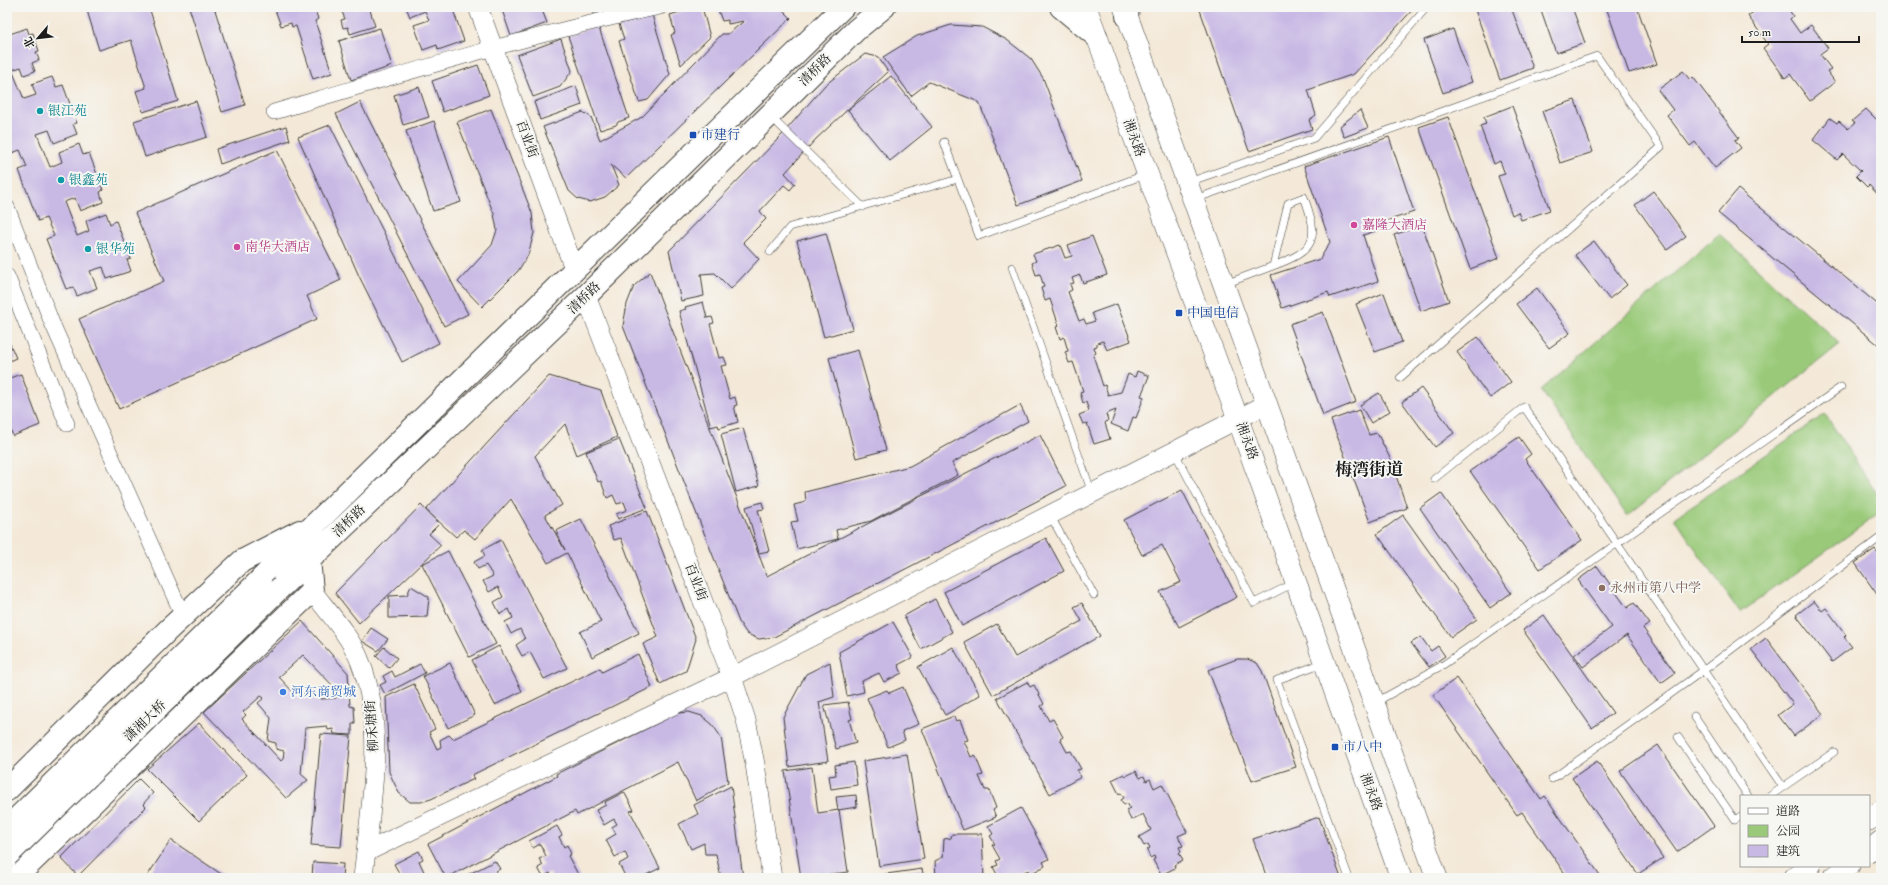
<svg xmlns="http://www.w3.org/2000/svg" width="1888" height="885" viewBox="0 0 1888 885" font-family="'IM FELL Double Pica','Noto Serif SC',serif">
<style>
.green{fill:#9aca79;stroke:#5b734a}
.building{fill:#c7b8e4;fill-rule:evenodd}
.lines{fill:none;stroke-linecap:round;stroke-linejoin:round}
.service-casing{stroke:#3c3b38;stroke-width:8}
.minor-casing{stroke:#3c3b38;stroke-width:16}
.tertiary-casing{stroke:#3c3b38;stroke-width:20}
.secondary-casing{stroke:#3c3b38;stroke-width:22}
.primary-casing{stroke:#3c3b38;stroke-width:24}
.service{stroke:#fff;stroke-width:7}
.minor{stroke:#fff;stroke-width:15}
.tertiary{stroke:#fff;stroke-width:19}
.secondary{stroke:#fff;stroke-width:21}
.primary{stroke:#fff;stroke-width:22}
.primary-bridge-casing{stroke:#3c3b38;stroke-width:24;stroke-linecap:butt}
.primary-bridge{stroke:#fff;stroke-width:22}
.culture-dot{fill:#0f9aa8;stroke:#f6f6f2;stroke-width:1.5}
.transit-dot{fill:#1a4fb4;stroke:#f6f6f2;stroke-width:1.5}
.hotel-dot{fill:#d1479c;stroke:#f6f6f2;stroke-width:1.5}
.education-dot{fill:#8d6e63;stroke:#f6f6f2;stroke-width:1.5}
.shop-dot{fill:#3f7fe0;stroke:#f6f6f2;stroke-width:1.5}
.labels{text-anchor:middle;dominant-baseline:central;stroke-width:4;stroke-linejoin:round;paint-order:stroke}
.street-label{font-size:13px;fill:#1c1c1c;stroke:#f6f6f2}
.culture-label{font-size:13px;fill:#0d838f;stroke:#f6f6f2;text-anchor:start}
.transit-label{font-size:13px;fill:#164399;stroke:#f6f6f2;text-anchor:start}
.hotel-label{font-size:13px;fill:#b23c85;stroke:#f6f6f2;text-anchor:start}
.education-label{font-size:13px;fill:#785e54;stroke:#f6f6f2;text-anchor:start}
.shop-label{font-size:13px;fill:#366cbe;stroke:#f6f6f2;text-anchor:start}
.district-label{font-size:17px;font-weight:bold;fill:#1c1c1c;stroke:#f6f6f2}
</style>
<rect width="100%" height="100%" fill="#f6f6f2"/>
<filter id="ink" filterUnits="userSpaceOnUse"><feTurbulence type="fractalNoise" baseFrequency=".025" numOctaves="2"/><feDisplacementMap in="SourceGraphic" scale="8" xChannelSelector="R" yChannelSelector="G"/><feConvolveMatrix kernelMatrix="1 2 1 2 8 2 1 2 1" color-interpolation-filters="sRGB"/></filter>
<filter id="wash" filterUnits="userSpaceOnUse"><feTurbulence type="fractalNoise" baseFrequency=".012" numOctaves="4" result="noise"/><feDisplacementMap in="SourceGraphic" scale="16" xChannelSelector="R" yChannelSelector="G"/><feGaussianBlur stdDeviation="0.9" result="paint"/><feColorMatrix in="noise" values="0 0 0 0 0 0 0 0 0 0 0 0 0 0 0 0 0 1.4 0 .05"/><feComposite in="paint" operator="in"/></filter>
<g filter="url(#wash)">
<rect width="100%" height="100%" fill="#f4e9d8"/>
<path class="green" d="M1719,234L1840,344L1627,516L1541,390Z
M1825,414L1881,500V512L1740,613L1674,518Z"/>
<g id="blocks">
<path class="building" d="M86,7H149L178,101L143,112L136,91L146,88L131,40L99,50Z
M189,7H214L245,105L222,112Z
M274,7H314L318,19L315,21L332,73L313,79L296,26L292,27L291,23L281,26Z
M340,7H369L375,26L350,34L348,27L343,28L341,20L345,19Z
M406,7H452L464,41L438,50L437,45L423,50L414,25L429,20L425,11L410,17Z
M501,7H551L542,10L547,23L511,36Z
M592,7H623L595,16Z
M695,7H702L710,37L681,65L671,35L675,33L670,15Z
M717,7H780L791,18L626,178L611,165L619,185L605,197L590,202L578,199L569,191L543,127L583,112L591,117L600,140L642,117L722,34H728L744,21L728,24V20L722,21Z
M1199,7H1415L1354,74L1308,90L1316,115L1309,120L1312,129L1249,151Z
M1474,7H1511L1533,68L1500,80Z
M1540,7H1572L1585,43L1556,53Z
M1606,7H1637L1657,64L1629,73Z
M1760,7H1787L1793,16L1790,19L1800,33L1811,25L1828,48L1820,54L1831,69L1827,71L1835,82L1810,101L1790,74L1785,78L1763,48L1768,44L1748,16Z
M652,15L670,74L648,100L639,102L619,41L624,39L619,24Z
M598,25L629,118L618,122L616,125L600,130L568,36Z
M951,25L982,27L1007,40L1031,59L1043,78L1082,181L1018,205L979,102L929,82L911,96L883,57L917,36Z
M27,28L29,34L33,33L39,51L36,52L39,60L32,63L35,71L24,75L21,67L12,70L24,99L36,95L32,84L52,77L56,87L63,85L77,123L73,124L77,134L54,143L49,130L37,134L50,167L62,162L59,152L79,144L83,155L89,153L103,190L100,192L103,202L80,211L75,198L64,202L77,236L89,231L86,221L106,213L110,224L116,221L131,259L127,260L131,271L107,279L103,267L90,271L97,288L77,296L73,287L66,289L46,239L54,236L46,218L38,221L19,170L27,167L20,150L12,153L7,140V35Z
M380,28L392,66L351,80L339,41Z
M1453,29L1472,82L1443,93L1424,40Z
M561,39L572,71L560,87L533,97L517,55Z
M865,54L878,57L888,72L816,139L785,173L795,184L790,190L784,185L760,211L766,219L743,242L759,259L731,289L715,273L701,274L704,296L681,301L669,251L780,137L825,85Z
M478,65L489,95L443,112L432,81Z
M1683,71L1690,80L1693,77L1739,138L1735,140L1741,148L1715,168L1695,142L1690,146L1667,115L1673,110L1658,90Z
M891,76L932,127L890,161L848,110Z
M576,86L582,105L540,120L534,102Z
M419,87L429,117L403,125L394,95Z
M1575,100L1593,152L1560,163L1542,111Z
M196,101L207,137L145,157L134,121Z
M360,102L468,314L444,326L336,114Z
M1512,106L1550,210L1521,220L1518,212L1512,215L1498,176L1505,174L1500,161L1494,164L1480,126L1486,124L1484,117Z
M491,109L532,213L534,233L528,255L518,271L482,307L458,282L492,245L497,230L494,214L457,122Z
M1866,109L1881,124V198L1869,185L1867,187L1856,176L1861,171L1843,154L1837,160L1813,140L1830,118L1837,123L1839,121L1848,129L1855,123L1852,121Z
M1360,110L1368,128L1344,137L1340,126Z
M1448,117L1499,258L1470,269L1419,127Z
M434,121L461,202L433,211L406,131Z
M330,125L439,343L402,362L359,276L298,137Z
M286,126L290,140L220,164L216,149Z
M1389,137L1414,212L1383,222L1385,228L1363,235L1378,281L1330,297L1328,292L1282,308L1271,275L1320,259L1330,242L1304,166Z
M277,150L341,280L307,296L317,319L119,409L79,319L164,281L135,213Z
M1738,189L1881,307V347L1718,213Z
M1653,191L1686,236L1667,250L1635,205Z
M1422,225L1449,301L1421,311L1394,235Z
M826,233L853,329L824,337L797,241Z
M1092,236L1107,275L1083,283L1080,275L1072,278L1074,283L1070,284L1072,290L1068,292L1079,321L1084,319L1086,324L1095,321L1092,313L1117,304L1131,341L1107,350L1103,341L1097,343V346L1094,347L1096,353L1093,355L1103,386L1105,385L1108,395L1121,392L1128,374L1135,377L1137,371L1149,376L1141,396L1144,397L1136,418L1133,417L1128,431L1111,424L1116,410L1106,414L1108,420L1105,423L1110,439L1094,444L1087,423L1083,424L1079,415L1089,411L1086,402L1083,403L1080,392L1083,391L1073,362L1069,363L1065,352L1068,351L1064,337L1060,339L1056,327L1059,326L1050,299L1045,301L1041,288L1044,287L1040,274L1036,275L1032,263L1036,261L1033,254L1060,245L1065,258L1072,256L1068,245Z
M1594,241L1627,285L1609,299L1575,255Z
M650,272L767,576L838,539L797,549L791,522L798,521L794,505L806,502L805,492L910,466L1020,405L1028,421L952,463L958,475L871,521L836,530L838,539L1040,435L1066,486L774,637L759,639L747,634L739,622L623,326L627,304L634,286Z
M1537,288L1570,333L1549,348L1516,304Z
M1384,293L1402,342L1375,352L1356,304Z
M703,302L707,318L712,317L714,323L710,324L719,358L724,357L727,365L721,366L730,399L735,397L737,405L734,406L738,422L719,428L718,425L711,427L679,311L686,309L685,307Z
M1323,312L1356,402L1323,415L1290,324Z
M7,337L16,358L7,362Z
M1478,337L1511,382L1490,398L1457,352Z
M858,350L886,450L856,458L829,358Z
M21,374L40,425L13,436L9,426H7V379Z
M549,376L601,391L617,437L577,455L565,424L535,456L562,505L545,515L565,550L556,531L581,519L639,633L592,657L580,632L601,622L567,553L548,563L511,499L475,539L464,530L456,537L426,510Z
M1421,388L1454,433L1435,447L1402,402Z
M1379,393L1390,411L1371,423L1360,405Z
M1359,410L1369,435L1377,433L1390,458L1407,508L1370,522L1331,420Z
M743,428L759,486L736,492L721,434Z
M1519,437L1531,454L1525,459L1582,540L1540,569L1470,471Z
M619,439L647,508L618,519L616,514L627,510L624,502L617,504L613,495L607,498L601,481L598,482L586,452Z
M1182,490L1237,597L1179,627L1160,592L1181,582L1162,545L1142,555L1124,520Z
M1441,493L1511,593L1490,608L1420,508Z
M762,502L764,509L758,510L769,551L759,553L746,507Z
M421,505L439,524L429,534L441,545L359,623L335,593Z
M647,511L696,639L686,671L660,684L643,644L658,637L621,538L614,540L608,526Z
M1403,515L1477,619L1451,637L1377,534Z
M1046,538L1064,571L962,626L944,592Z
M501,540L567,668L544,679L530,652L522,656L516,645L525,639L520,629L511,634L505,622L513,618L509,609L500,614L494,602L503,597L498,587L489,592L483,581L493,576L486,565L478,569L474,562L485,556L482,550Z
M1875,549L1878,553L1881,551V600L1855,563Z
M448,551L496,644L469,657L422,564Z
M1597,566L1627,608L1634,603L1650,624L1643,628L1675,673L1661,683L1627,635L1583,667L1574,655L1612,627L1578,580Z
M411,586L429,597L427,617L389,618V596L407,595Z
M935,599L952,632L921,649L904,616Z
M1814,601L1822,611L1826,608L1846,635L1844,637L1852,647L1832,662L1796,615Z
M1082,603L1100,636L993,695L964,642L997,624L1015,657L1082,621L1074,607Z
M1544,615L1613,713L1592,728L1523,630Z
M302,621L348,673L350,706L354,707L355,723H352V735L334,734L333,729L328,730L327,726L305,728L301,774L308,780L286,798L204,712ZM303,655L336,689V698L321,699L320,692L295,694L279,677ZM261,696L264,698L258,703L271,718L268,741L276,743V749L284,751L283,759L281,761L242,719L246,715L243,712Z
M893,622L913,657L898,665L902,673L884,682L879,673L862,681L864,692L847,696L839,652Z
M371,628L388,639L378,651L362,641Z
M1421,637L1431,651L1438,646L1445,656L1429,667L1411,643Z
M1766,638L1823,714L1794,736L1778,715L1793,704L1751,649Z
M499,646L522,691L495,705L472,660Z
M384,647L397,658L389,668L376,656Z
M953,647L980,695L945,715L918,667Z
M638,654L652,687L472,775L474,779L431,799L421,802H410L399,793L389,772L386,697L414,684L435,729L429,732L437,749L441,747L440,740L449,735L453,739L600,668L602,672Z
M1237,659H1247L1257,663L1262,671L1296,767L1252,781L1208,670Z
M830,662L834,697L819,702L828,761L789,767L783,717L806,674Z
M450,663L475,715L448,728L423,676Z
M420,664L425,673L385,694L380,685L386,682L383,676L392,671L395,677Z
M1457,678L1541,799L1545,796L1602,878H1568L1522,812L1517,815L1433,695Z
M1027,682L1030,687L1034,685L1044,704L1041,706L1049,721L1053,719L1063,737L1060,739L1067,752L1071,751L1081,769L1077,770L1081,777L1050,794L997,698Z
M903,687L919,724L902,731L905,740L888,747L867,698L887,690L889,693Z
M848,702L852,719L849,720L856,743L836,749L824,705Z
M689,712L702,716L712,724L721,737L728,782L696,801L678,762L577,815L575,811L446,878L428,844L557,776L556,774L678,713Z
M954,716L956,721L960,720L968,740L964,741L971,757L975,755L983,775L979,776L985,790H989L996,808L993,810L996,817L963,830L922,729Z
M199,723L247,775L199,821L147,769Z
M321,734L351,736L341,847L311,845Z
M1658,745L1714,826L1677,852L1620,771Z
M907,754L924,859L879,866L863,761Z
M1597,761L1663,858L1638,874L1572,778Z
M854,762L857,785L831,789L829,776L836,775L835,765Z
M812,767L818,813L839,810L848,872L801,878L785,771Z
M1136,771L1140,778L1144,776L1146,781L1150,779L1154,788L1162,784L1187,832L1178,836L1183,846L1179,847L1181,851L1179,853L1183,860L1174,865L1175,868L1161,875L1153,860L1155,859L1154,856L1150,858L1147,850L1150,848L1148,844L1144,846L1139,837L1151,830L1143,814L1131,820L1126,810L1130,808L1127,803L1124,805L1121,800L1124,798L1121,793L1119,794L1112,780L1124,774L1126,776Z
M139,779L153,793L143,804L146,807L78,876L61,858Z
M731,786L743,878H721L716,854H705L704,843L691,849L679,824L698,814L694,805Z
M624,792L634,810L630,811L660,868L640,878H638L637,875L626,878L619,864L628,859L625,852L615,857L606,840L616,834L612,827L617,824L614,819L604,825L596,810L606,805L605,802Z
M856,795L857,807L838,810L836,797Z
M1021,808L1049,859L1043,862L1045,866L1030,874L1028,870L1013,878L1010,875L1005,878H999L993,867L998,865L996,861L1000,859L992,845L995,844L990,836L993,834L988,826Z
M1319,817L1341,878H1267L1253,839Z
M557,826L562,835L559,837L564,847L567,845L571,854L568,856L580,878H552L550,873L543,877L538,868L543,865L539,859L546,856L540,844L533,848L529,841Z
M952,834H982L984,878H936L935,861L943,857L944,839L951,838Z
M171,840L227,878H146Z
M419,851L423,859L419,861L427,878H402L394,864Z
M495,861L500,869L496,871L500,878H469L467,875Z
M313,862L343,864L342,878H312Z
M922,869L924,878H865V877Z"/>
</g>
</g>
<g filter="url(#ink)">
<use href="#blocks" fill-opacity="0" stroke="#3c3b38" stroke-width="1"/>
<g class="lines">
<g class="service-casing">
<path id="service" d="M771,117L863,207
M944,142L979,236L1147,174
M1189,182L1314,138L1427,7
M1195,199L1597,56L1661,147L1400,378
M770,252L790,227L958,179
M1012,267L1092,493
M1225,284L1273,266L1288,203L1304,197C1320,240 1316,250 1273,266
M1175,453L1254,603L1294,583
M1434,479L1524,407L1783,787L1770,796
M1050,515L1094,595
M1323,663L1277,680L1349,878
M1376,702L1443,665L1841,387
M1694,716L1748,796
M1678,737L1735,820L1741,816
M1552,779L1704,670L1881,537
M1783,787L1834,752"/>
</g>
<g class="minor-casing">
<path id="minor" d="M274,112C402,74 529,35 660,7
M7,207L52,323L183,616
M7,276L67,424"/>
</g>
<g class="tertiary-casing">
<path id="tertiary" d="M478,7L575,271
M586,296L732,677L746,720L755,764L772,878
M312,591C328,612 351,637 360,661C387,730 370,806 363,878
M366,852L732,677L1267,404"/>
</g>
<g class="secondary-casing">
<path id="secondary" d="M1086,7L1238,419L1401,878
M1124,7L1437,878
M1869,820L1881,811
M1869,851L1881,841
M1794,878L1810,866
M1833,878L1849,866"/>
</g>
<g class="primary-casing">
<path id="primary" d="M1061,7L1096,36
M1127,16L1128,7
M260,580L317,522L843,7
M282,586L586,296L856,30L884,7
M7,790L168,630L242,561L300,531
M15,878L312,591L309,559"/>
</g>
<use href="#service" class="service"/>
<use href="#minor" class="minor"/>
<use href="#tertiary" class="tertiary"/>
<use href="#secondary" class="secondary"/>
<use href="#primary" class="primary"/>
<g class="primary-bridge-casing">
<path id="primary-bridge" d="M7,828L260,580
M7,856L282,586"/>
</g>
<use href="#primary-bridge" class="primary-bridge"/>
</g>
</g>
<g class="culture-dot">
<circle cx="40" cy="111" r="4"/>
<circle cx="61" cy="180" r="4"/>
<circle cx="88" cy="249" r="4"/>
</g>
<g class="transit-dot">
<rect x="689" y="131" width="8" height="8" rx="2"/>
<rect x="1175" y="309" width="8" height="8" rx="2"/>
<rect x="1331" y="743" width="8" height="8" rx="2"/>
</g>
<g class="hotel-dot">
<circle cx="1354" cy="225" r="4"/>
<circle cx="237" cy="247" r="4"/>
</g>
<circle class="education-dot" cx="1602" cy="588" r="4"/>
<circle class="shop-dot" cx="283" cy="692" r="4"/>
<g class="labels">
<g class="street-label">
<text transform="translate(815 70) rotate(-45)">清桥路</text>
<text transform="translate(1134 138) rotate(70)">湘永路</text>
<text transform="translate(527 139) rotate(70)">百业街</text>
<text transform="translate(584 298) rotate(-44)">清桥路</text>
<text transform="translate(1247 441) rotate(70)">湘永路</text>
<text transform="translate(349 521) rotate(-44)">清桥路</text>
<text transform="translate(696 582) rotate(69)">百业街</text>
<text transform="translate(145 721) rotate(-44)">潇湘大桥</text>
<text transform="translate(372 726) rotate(-94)">柳禾塘街</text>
<text transform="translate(1371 792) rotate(70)">湘永路</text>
</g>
<g class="culture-label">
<text x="48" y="111">银江苑</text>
<text x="69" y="180">银鑫苑</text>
<text x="96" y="249">银华苑</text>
</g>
<g class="transit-label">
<text x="701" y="135">市建行</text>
<text x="1187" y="313">中国电信</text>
<text x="1343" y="747">市八中</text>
</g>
<g class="hotel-label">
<text x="1362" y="225">嘉隆大酒店</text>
<text x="245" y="247">南华大酒店</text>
</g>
<g class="education-label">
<text x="1610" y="588">永州市第八中学</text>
</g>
<g class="shop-label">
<text x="291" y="692">河东商贸城</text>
</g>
<g class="district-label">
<text x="1369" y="469">梅湾街道</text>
</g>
</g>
<rect width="1888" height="885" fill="none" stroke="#f6f6f2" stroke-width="24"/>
<rect x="1740" y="795" width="130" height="72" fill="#f6f6f2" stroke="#9f9f9c"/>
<rect x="1748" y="808" width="20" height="6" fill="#ffffff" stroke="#9f9f9c"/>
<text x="1776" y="815" font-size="12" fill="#1c1c1c">道路</text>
<rect x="1748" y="825" width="20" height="12" fill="#9aca79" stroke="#9f9f9c"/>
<text x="1776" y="835" font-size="12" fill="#1c1c1c">公园</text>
<rect x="1748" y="845" width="20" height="12" fill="#c7b8e4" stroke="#9f9f9c"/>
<text x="1776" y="855" font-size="12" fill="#1c1c1c">建筑</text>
<g transform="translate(38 38) rotate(242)" stroke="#f6f6f2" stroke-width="3" paint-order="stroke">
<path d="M0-3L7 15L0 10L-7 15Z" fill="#1c1c1c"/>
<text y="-6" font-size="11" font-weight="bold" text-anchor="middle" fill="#1c1c1c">北</text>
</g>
<path d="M1742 36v6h117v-6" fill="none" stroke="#1c1c1c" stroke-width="2"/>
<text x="1748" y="36" font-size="12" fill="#1c1c1c" stroke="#f6f6f2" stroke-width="3" paint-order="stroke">50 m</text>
</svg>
